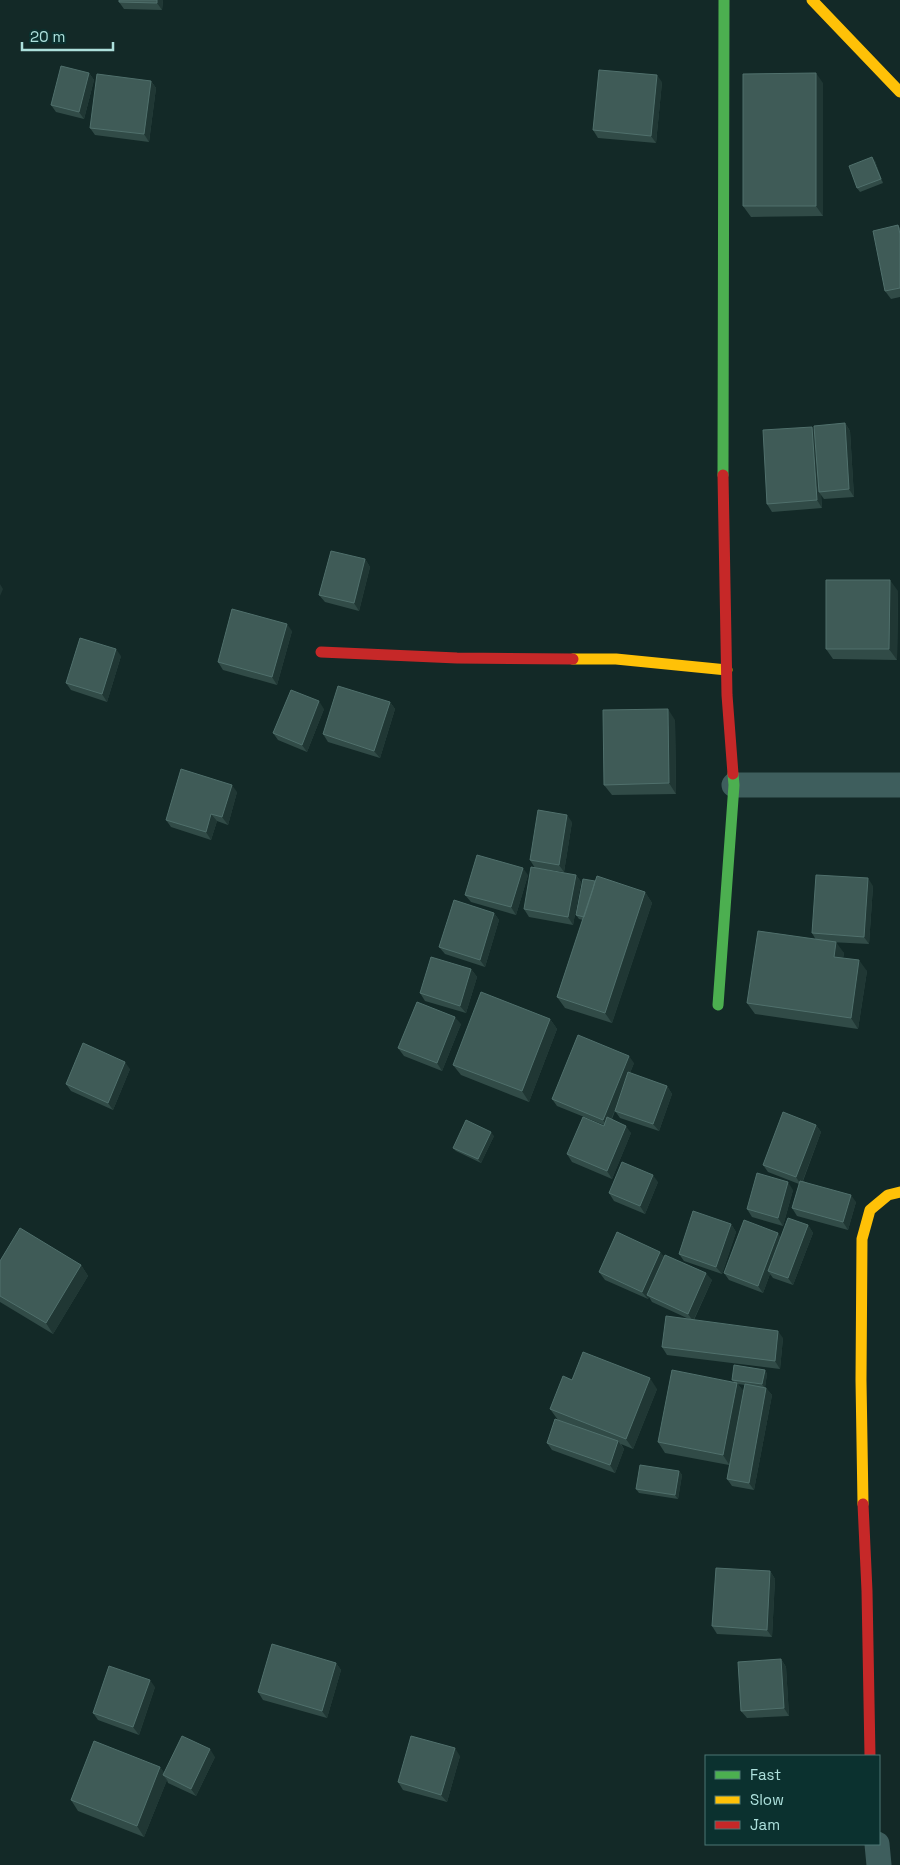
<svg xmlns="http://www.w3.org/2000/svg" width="900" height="1865" viewBox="0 0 900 1865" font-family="'Space Grotesk',sans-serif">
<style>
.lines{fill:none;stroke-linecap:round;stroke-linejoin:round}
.street{stroke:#3e5e5d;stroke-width:25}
.fast{stroke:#4caf50;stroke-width:11}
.slow{stroke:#ffc107;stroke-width:11}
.jam{stroke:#c62828;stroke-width:11}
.wall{fill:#314b47;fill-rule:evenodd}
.shaded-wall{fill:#203734}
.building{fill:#3f5b57;stroke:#50706c}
</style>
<rect width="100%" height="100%" fill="#132927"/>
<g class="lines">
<path class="street" d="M734,785H900
M877,1844L879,1865"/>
<path class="fast" d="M723,475L724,0
M718,1005L734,785L733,774"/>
<path class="slow" d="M812,0L900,92
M573,659H616L727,670
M863,1504L861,1380L862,1239L870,1210L888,1195L900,1192"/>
<path class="jam" d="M723,475L727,695L733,774
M321,652L457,658L573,659
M863,1504L867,1591L870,1756"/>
</g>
<path class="wall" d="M119,0H163L162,10L124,9L119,2Z
M89,73L94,80L84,119L56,112L51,105Z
M151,81L156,88L149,142L95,135L90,128Z
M662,82L656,143L598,138L593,130Z
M823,83V216L751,217L743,206Z
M875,161L883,183L860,192L857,188Z
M898,225L900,228V297L891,299L885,291Z
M845,423L850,431L854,497L824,499L821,495L822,508L772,512L767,504L815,430Z
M365,559L370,567L359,611L325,602L319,595Z
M898,591L897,660L833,659L826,649Z
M292,631L277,685L223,670L218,662Z
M121,656L107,702L71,690L66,683Z
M390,702L395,709L380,758L328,742L323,734Z
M324,709L307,752L278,740L273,733Z
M675,720L676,794L612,795L604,785Z
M237,792L228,825L217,821L211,840L171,827L166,820Z
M572,822L564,872L535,868L530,860Z
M528,875L516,915L471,902L465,895Z
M576,875L581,882L573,925L529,917L524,909Z
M595,882L645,892L652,903L612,1023L565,1008L557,997L583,920L579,919L576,915Z
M873,886L869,944L830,942L844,953L843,958L867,971L858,1029L755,1014L747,1003L816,940L812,933Z
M494,913L499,920L485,967L445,954L439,947Z
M471,969L477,977L466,1013L425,1001L420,993Z
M550,1019L557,1029L529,1102L461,1075L453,1065Z
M461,1024L442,1071L404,1056L398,1048Z
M634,1063L630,1073L667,1086L672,1094L659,1131L620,1118L615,1111L612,1119L631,1133L612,1179L572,1162L567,1154L604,1125L557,1106L552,1099Z
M130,1069L113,1110L71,1091L66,1084Z
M816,1125L821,1132L803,1181L856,1202L848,1230L797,1216L792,1208L799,1184L768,1172L763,1165Z
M494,1136L481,1163L456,1151L453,1148Z
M658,1182L645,1214L614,1201L609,1193Z
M793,1190L783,1226L752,1217L747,1209Z
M731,1224L736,1232L722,1274L684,1261L679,1254Z
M808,1225L813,1233L793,1285L773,1278L770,1274L763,1293L729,1280L724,1273L781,1237Z
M660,1252L664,1257L712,1280L694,1320L783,1338L780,1369L667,1355L662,1347L689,1319L652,1302L649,1297L648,1299L605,1280L599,1272Z
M0,1261L81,1265L88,1276L53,1334L0,1302Z
M765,1370L767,1374L765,1387L772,1395L754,1490L732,1486L727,1479L729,1465L665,1453L658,1442L734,1382L732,1380ZM738,1384L745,1385L743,1391Z
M572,1380L657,1389L633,1449L621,1444L624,1449L615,1473L552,1450L547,1443L569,1424L558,1420L550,1409Z
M679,1471L682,1475L678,1499L639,1493L636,1489Z
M770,1571L775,1579L772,1637L717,1634L712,1626Z
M781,1659L786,1667L789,1716L747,1718L741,1711Z
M336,1663L341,1670L327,1718L263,1700L258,1692Z
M155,1687L139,1735L98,1720L93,1713Z
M460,1756L447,1802L403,1790L398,1782Z
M215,1757L196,1796L168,1783L167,1780L144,1837L78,1811L71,1800L160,1767L164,1773Z"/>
<path class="shaded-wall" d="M157,0H163L162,10L157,3Z
M89,73L94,80L84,119L79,112Z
M816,73L823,83V216L816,206Z
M657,75L662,82L656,143L651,136Z
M151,81L156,88L149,142L144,134Z
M872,157L875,161L883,183L881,179Z
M845,423L850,431L854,497L849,489Z
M812,427L818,434L819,492L821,495L822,508L817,500Z
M365,559L370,567L359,611L354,603Z
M890,580L898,591L897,660L889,649Z
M0,584L3,589L0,596Z
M287,624L292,631L277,685L272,677Z
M116,649L121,656L107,702L102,694Z
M319,701L324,709L307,752L302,745Z
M390,702L395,709L380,758L374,751Z
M668,709L675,720L676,794L669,783Z
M232,785L237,792L228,825L222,817Z
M211,814L217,821L211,840L206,832Z
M567,815L572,822L564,872L559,865Z
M523,868L528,875L516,915L511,907Z
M576,875L581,882L573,925L568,917Z
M868,878L873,886L869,944L864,937Z
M645,892L652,903L612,1023L605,1013Z
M494,913L499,920L485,967L480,960Z
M836,942L844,953L841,967L834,957Z
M859,960L867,971L858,1029L851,1018Z
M471,969L477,977L466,1013L460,1006Z
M455,1017L461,1024L442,1071L437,1063Z
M550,1019L557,1029L529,1102L522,1091Z
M629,1056L634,1063L608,1127L603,1120Z
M125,1062L130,1069L113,1110L108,1103Z
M667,1086L672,1094L659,1131L653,1124Z
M816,1125L821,1132L801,1185L796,1177Z
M626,1126L631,1133L612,1179L607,1171Z
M491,1132L494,1136L481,1163L478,1159Z
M653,1175L658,1182L645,1214L640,1206Z
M788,1182L793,1190L783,1226L778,1218Z
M851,1195L856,1202L848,1230L843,1222Z
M731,1224L736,1232L722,1274L716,1267Z
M808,1225L813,1233L793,1285L788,1278Z
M778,1233L783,1240L768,1271L770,1274L763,1293L758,1286Z
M660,1252L666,1259L647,1295L649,1297L648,1299L642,1292Z
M81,1265L88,1276L53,1334L46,1323Z
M706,1273L712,1280L693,1321L688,1314Z
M778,1331L783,1338L780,1369L775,1361Z
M765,1370L767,1374L765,1388L762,1384Z
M650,1378L657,1389L633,1449L626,1439Z
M737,1383L745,1393L730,1466L723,1455Z
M766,1388L772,1395L754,1490L749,1483Z
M618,1441L624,1449L615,1473L610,1465Z
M679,1471L682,1475L678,1499L675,1495Z
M770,1571L775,1579L772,1637L767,1630Z
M781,1659L786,1667L789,1716L784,1708Z
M336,1663L341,1670L327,1718L322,1711Z
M150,1680L155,1687L139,1735L133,1727Z
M455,1748L460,1756L447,1802L441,1795Z
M210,1749L215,1757L196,1796L191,1789Z
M160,1767L168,1778L163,1775L167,1780L144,1837L137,1826Z"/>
<path class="building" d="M119,0H157V3L119,2Z
M61,66L89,73L79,112L51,105Z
M599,70L657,75L651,136L593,130Z
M816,73V206H743V74Z
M97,74L151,81L144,134L90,128Z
M872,157L881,179L857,188L849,166Z
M898,225L900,234V288L885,291L873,231Z
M845,423L849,489L819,492L814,426Z
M812,427L817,500L767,504L763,430Z
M331,551L365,559L354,603L319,595Z
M826,580H890L889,649H826Z
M232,609L287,624L272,677L218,662Z
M80,638L116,649L102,694L66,683Z
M338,686L390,702L374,751L323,734Z
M291,690L319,701L302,745L273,733Z
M668,709L669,783L604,785L603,710Z
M181,769L232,785L222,817L211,814L206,832L166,820Z
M538,810L567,815L559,865L530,860Z
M477,855L523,868L511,907L465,895Z
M531,867L576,875L568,917L524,909Z
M816,875L868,878L864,937L812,933Z
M597,876L645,892L605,1013L557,997Z
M583,879L595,881L593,889L584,917L576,915Z
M454,900L494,913L480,960L439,947Z
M758,931L836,942L834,957L859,960L851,1018L747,1003Z
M431,957L471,969L460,1006L420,993Z
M481,992L550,1019L522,1091L453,1065Z
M417,1002L455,1017L437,1063L398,1048Z
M578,1035L629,1056L603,1120L552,1099Z
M83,1043L125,1062L108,1103L66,1084Z
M628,1072L667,1086L653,1124L615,1111Z
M783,1112L816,1125L796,1177L763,1165Z
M583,1117L604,1126L607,1117L626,1126L607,1171L567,1154Z
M466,1120L491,1132L478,1159L453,1148Z
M622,1162L653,1175L640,1206L609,1193Z
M757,1173L788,1182L778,1218L747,1209Z
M800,1181L851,1195L843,1222L792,1208Z
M693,1211L731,1224L716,1267L679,1254Z
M788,1218L808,1225L788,1278L768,1271Z
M744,1220L778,1233L758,1286L724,1273Z
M20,1228L81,1265L46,1323L0,1296V1261Z
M617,1232L660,1252L642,1292L599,1272Z
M665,1255L706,1273L688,1314L647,1295Z
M666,1316L778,1331L775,1361L662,1347Z
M583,1352L650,1378L626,1439L550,1409L563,1376L572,1380Z
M734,1365L765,1370L762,1384L732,1380Z
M672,1370L737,1383L723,1455L658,1442Z
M745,1384L766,1388L749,1483L727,1479Z
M555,1419L618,1441L610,1465L547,1443Z
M640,1465L679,1471L675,1495L636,1489Z
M716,1568L770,1571L767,1630L712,1626Z
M272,1644L336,1663L322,1711L258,1692Z
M781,1659L784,1708L741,1711L738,1662Z
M109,1666L150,1680L133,1727L93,1713Z
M182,1736L210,1749L191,1789L163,1775Z
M411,1736L455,1748L441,1795L398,1782Z
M94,1741L160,1767L137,1826L71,1800Z"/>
<rect x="705" y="1755" width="175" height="90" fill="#0b312f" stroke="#4c7774"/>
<rect x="715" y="1771" width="25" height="8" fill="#4caf50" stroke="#4c7774"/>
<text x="750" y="1780" font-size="15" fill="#ade0dc">Fast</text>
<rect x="715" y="1796" width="25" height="8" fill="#ffc107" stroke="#4c7774"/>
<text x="750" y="1805" font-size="15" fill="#ade0dc">Slow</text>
<rect x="715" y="1821" width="25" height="8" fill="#c62828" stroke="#4c7774"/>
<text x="750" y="1830" font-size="15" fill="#ade0dc">Jam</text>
<path d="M22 42v8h91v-8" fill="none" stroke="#ade0dc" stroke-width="2.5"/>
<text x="30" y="42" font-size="15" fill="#ade0dc" stroke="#0b312f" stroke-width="4" paint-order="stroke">20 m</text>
</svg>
